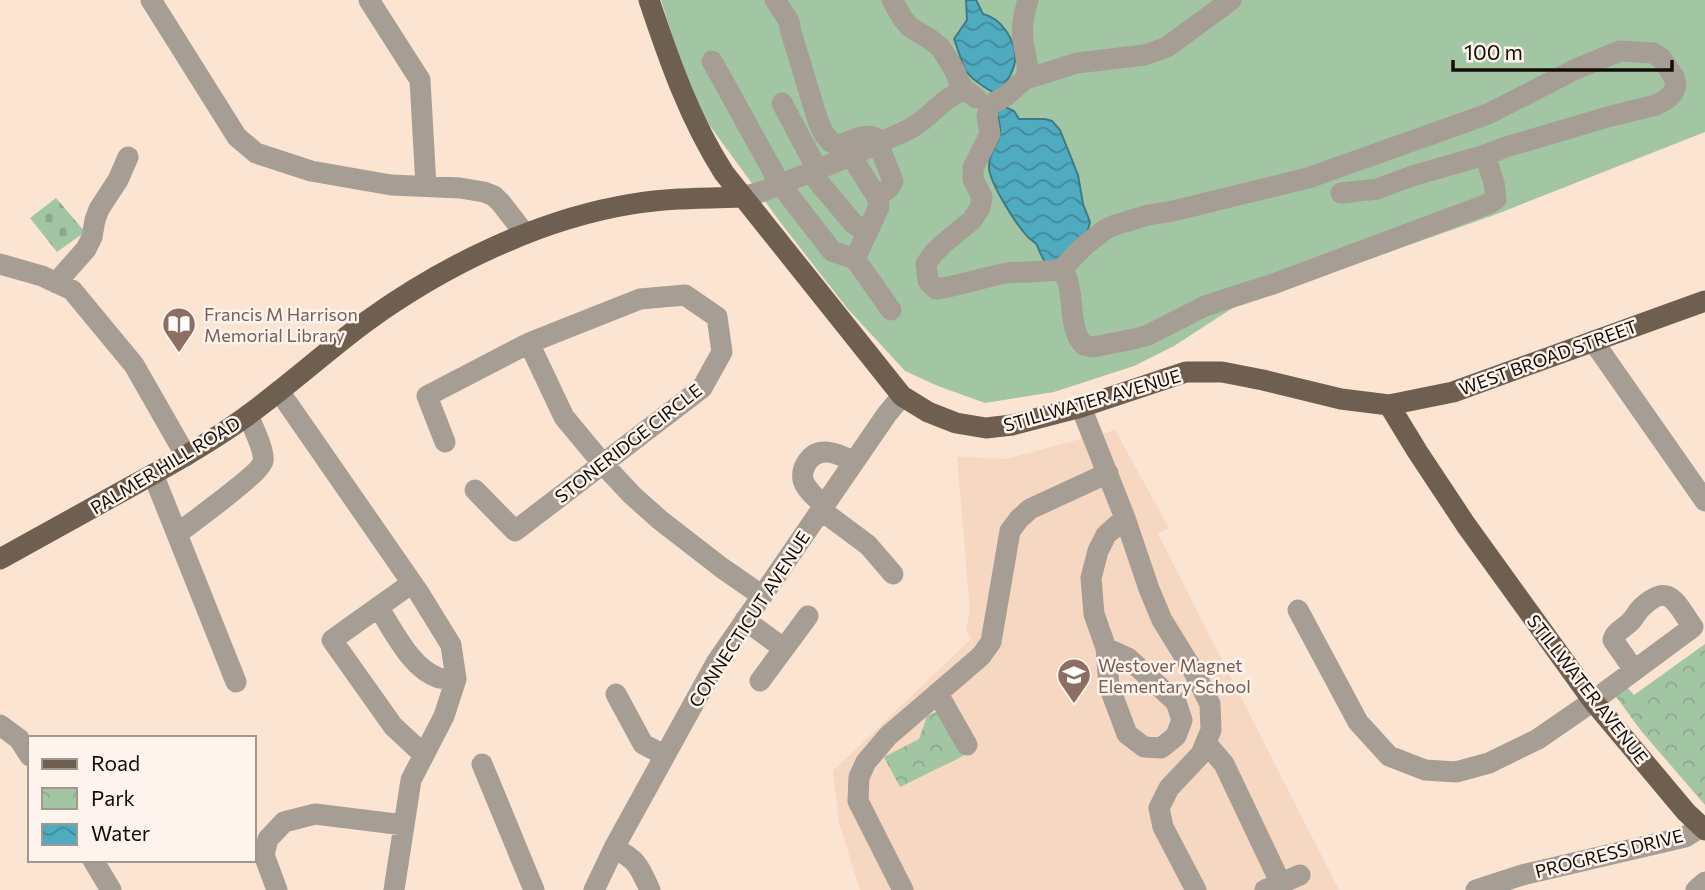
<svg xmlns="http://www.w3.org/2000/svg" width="1705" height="890" viewBox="0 0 1705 890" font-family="Commissioner,sans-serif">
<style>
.built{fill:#f6d7c1}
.grass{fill:#a2c6a4}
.cemetery{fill:url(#cemetery-stones)}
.park{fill:url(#park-crowns)}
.water{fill:url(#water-waves);stroke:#3d7b88;stroke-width:2}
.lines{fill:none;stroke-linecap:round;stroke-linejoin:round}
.path{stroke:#ac9a8c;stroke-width:2.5;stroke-dasharray:5 5;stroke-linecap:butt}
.minor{stroke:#a69d95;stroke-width:21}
.major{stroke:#6e5f50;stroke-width:21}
.labels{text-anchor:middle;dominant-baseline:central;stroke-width:5;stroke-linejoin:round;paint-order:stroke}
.education-label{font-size:18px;fill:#785e54;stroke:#fef4ed;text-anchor:start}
.street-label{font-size:18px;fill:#140c07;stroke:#fef4ed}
</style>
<defs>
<pattern id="cemetery-stones" width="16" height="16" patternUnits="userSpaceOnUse" patternTransform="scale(1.75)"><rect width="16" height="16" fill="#a2c6a4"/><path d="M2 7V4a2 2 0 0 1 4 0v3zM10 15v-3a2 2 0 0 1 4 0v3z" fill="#8ba98c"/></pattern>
<pattern id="park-crowns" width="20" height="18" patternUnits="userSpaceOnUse" patternTransform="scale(1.75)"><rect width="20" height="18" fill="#a2c6a4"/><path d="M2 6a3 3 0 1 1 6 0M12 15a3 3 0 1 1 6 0" fill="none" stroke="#8ba98c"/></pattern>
<pattern id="water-waves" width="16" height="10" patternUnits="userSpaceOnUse" patternTransform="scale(1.75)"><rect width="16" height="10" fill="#4fabbf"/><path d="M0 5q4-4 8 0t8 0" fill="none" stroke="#408a99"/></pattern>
</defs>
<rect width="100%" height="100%" fill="#fce4d2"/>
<path class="built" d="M1115,430L1169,528L1158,534L1339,890H860L839,822L833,771L971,639L966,629L970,612L957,457L1006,459Z"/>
<path class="grass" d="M661,0H1705V132L1497,214L1302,283L1245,300L1174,346L1134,366L1054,392L985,403L938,386L905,371L847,308L780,222L710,126L688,87Z"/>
<path class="cemetery" d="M56,198L85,232L57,252L30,218Z"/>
<path class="park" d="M1705,644V805L1642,732L1614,694L1626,686L1634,695Z
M942,709L967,754L900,787L884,757L919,739L927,716Z"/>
<path class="water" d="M966,0H976L983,14C1001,18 1017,41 1015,61C1013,74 1005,84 997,94C988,90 971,79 966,71C961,61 958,49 954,39L967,20Z
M1003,106L1014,111L1019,119H1045L1052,121L1060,130L1078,175L1083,204L1090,222L1087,234L1063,260L1047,264C1041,258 1040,252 1037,245C1034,241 1032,241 1029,238C1017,226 988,181 989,166C990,141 1007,146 997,114Z"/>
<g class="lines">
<path class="path" d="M1698,796L1705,791"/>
<path class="minor" d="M151,0L237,137L256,153L311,171L391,185L460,188L484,192L494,196L501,203L525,234
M369,0L420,80L426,186
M775,0L789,21L791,32L818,121L824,134L831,142L839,145C853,141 868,129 881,142C891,137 903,133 913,127C932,116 943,97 965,90
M892,0L903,19L910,27L931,40L941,48L955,71L959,82L965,90L976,98
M1231,0L1167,47L1145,55L1077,63L1039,75L1025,79L1006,96L990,105L987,116L990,134L973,168V179L982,197L980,208L972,220L943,244L933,254L926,264L928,281L936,289C960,286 983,277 1007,273C1025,271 1044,273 1062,269C1077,291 1066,327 1084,345L1093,347L1134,339L1148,335L1205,306L1273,284L1488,204L1496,199L1494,183L1485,155L1412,176L1377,189L1341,193
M712,61L780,184L832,251L855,259L891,310
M1025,79C1031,68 1024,53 1023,40C1021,26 1024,13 1028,0
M782,103L817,169
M861,151L871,147L880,148L893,181L889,188L877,197
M810,172L853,223L867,233
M742,197L761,192L851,156L877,197L879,207L855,259
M0,264L42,276L72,290L134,365L186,456
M1062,269L1084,246L1106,229L1115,225L1148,215L1173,211L1308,178L1488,114L1576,69L1620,51L1653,53L1661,58L1674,77L1676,85L1673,93L1667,99L1656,105L1611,116L1506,147L1485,155
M56,283L86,249L92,237L95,220L99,209L118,180L128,157
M1593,341L1705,501
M529,343L564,417L603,464L632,495L660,520L722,568L761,595
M279,391L419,593L451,645L456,679L444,716L411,780L394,890
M1081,407L1125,518L1149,589L1162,620L1194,672L1210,704L1211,730L1201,754L1169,788L1159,808L1163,827L1196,890
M445,442L427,396L529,343L640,299L685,295L717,317L722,352L702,388L515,531L475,490
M153,474L236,682
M824,505C816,498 806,490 803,480C802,474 803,469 806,464C817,444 838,453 854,462
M821,510L868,545L893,574
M177,534C191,523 261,473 263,461C265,451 252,425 248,415
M412,583L332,640L393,726L423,754
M378,607C394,631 411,669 439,678C445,679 451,679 456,679
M1298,610L1358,722L1389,756L1425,770L1456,772L1489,763L1538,739L1593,701L1693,627C1676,604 1670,580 1641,608C1637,612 1635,617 1631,621C1625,628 1615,631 1613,640L1634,670
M745,620L783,648
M1106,648L1128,658L1176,702L1182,720L1176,736L1161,748L1144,747L1127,734L1109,686L1106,648L1094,614L1091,578L1098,551L1106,535L1125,518
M760,681L808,616
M616,694L643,744L664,755
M938,694L967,745
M0,725L19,739L30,756
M1206,743L1224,764L1281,884
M482,764L534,890
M615,848C638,861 639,866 650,890
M93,860L111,890
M277,890L264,855L268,839L284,822L315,814L404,825
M594,890L615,846L716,663L887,414L902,396
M903,890L858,801L859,777L866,762L888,736L981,656L991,642L1010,531L1019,519L1030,509L1108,473
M1265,890L1300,875
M1476,890L1522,875L1685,837L1701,827
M1696,890L1705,882"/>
<path class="major" d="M649,0C669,60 690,120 724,173L902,396L928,412L956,423L986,428L1012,425L1081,407L1186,372H1222L1263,380L1341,399L1389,405L1453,392L1705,301
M1389,405L1417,451L1466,525L1593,701L1686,812L1705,830
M0,559C43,535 86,511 130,487C165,468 201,448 234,425C281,393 322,354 367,321C443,266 539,219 632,204C668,198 705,198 742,197"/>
</g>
<defs>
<g id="library-pin" transform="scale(1.75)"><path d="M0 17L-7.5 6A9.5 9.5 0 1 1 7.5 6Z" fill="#8d6e63" stroke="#fef4ed"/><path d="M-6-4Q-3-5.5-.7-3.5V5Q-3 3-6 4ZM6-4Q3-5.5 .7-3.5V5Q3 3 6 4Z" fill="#fff"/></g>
<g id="school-pin" transform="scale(1.75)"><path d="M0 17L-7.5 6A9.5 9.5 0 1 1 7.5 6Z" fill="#8d6e63" stroke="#fef4ed"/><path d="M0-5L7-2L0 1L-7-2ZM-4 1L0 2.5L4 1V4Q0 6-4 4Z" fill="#fff"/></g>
</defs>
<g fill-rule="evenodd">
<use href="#library-pin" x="179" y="324"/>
<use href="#school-pin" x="1074" y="675"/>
</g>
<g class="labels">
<g class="education-label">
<text x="204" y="314">Francis M Harrison<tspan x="204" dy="21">Memorial Library</tspan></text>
<text x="1098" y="665">Westover Magnet<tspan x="1098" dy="21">Elementary School</tspan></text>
</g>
<g class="street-label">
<text transform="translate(1548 357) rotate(-20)">WEST BROAD STREET</text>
<text transform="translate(1092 400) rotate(-16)">STILLWATER AVENUE</text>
<text transform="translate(628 443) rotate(-38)">STONERIDGE CIRCLE</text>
<text transform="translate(165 465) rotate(-31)">PALMER HILL ROAD</text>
<text transform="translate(749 619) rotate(-57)">CONNECTICUT AVENUE</text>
<text transform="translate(1588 689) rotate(52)">STILLWATER AVENUE</text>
<text transform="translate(1609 853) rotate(-14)">PROGRESS DRIVE</text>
</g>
</g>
<rect x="28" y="736" width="228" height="126" fill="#fef4ed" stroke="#a09791" stroke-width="2"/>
<rect x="42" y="759" width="35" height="10" fill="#6e5f50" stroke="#a09791" stroke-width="2"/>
<text x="91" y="771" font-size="21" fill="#140c07">Road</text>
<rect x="42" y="788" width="35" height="21" fill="url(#park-crowns)" stroke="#a09791" stroke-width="2"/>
<text x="91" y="806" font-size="21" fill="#140c07">Park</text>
<rect x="42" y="824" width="35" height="21" fill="url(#water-waves)" stroke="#a09791" stroke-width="2"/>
<text x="91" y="841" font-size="21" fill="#140c07">Water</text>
<path d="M1453 60v10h219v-10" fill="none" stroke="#140c07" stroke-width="3.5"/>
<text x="1464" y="60" font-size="21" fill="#140c07" stroke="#fef4ed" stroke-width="5" paint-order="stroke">100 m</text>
</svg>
